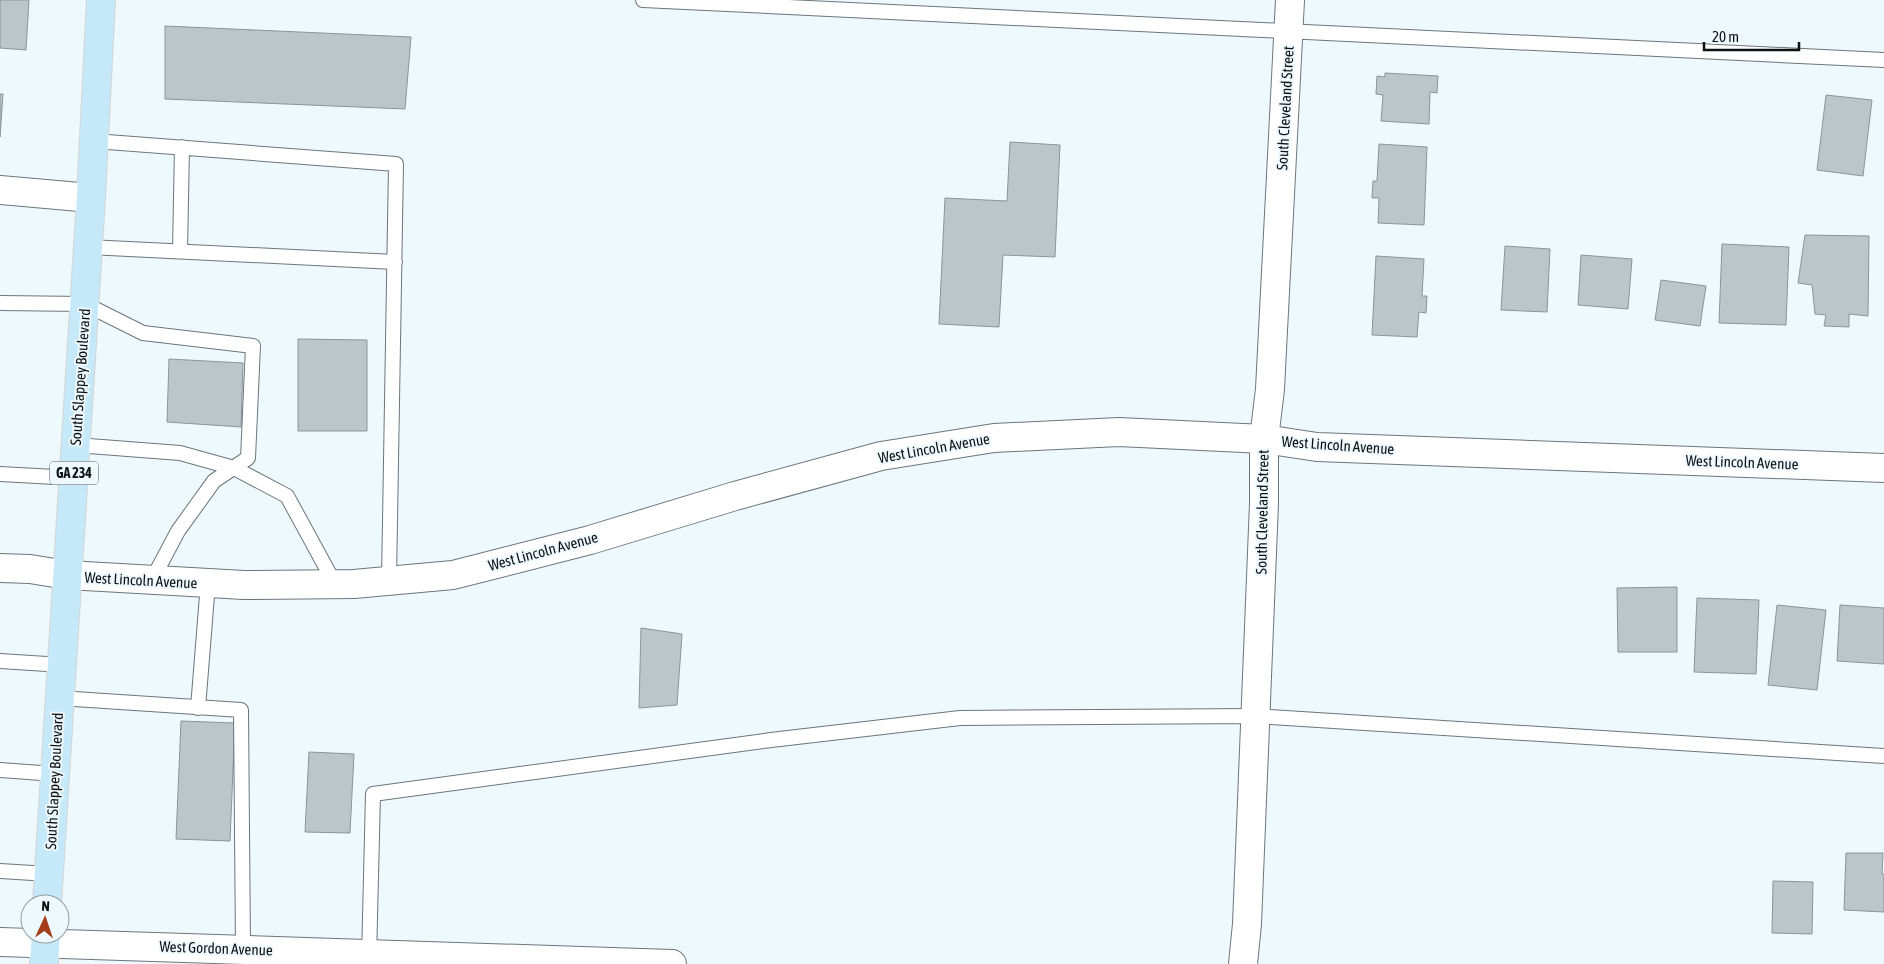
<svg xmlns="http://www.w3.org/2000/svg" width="1884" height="964" viewBox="0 0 1884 964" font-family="'Asap Condensed',sans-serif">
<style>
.building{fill:#bbc6cb;stroke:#8a9499}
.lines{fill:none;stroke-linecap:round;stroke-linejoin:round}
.service-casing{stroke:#6c767a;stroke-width:16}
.minor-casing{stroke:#6c767a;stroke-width:30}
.tertiary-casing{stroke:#6c767a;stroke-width:30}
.primary-casing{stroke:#d4d4d5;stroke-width:30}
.service{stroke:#fff;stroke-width:14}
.minor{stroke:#fff;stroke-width:28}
.tertiary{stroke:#fff;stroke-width:28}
.primary{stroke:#c5e9f8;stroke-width:28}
.labels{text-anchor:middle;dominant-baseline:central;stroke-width:4;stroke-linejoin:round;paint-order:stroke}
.shield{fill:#eef9fe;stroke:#51575a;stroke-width:1}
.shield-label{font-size:14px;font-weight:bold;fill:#0e1214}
.street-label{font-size:15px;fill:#0e1214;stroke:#eef9fe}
</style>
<rect width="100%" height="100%" fill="#eef9fe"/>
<path class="building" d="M0,0H29L26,50L0,48Z
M165,26L411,37L405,109L165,99Z
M1385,73L1438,76L1437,93L1430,92L1429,124L1381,121L1383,95L1376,94L1377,76L1385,77Z
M0,94H3L0,137Z
M1826,95L1872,100L1863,176L1817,170Z
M1010,142L1060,145L1055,257L1003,255L999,327L939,324L945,198L1007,201Z
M1379,144L1427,147L1424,225L1378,223L1379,198H1372L1373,181H1377Z
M1805,235L1869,236L1868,316L1849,314V327L1824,326L1826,315L1815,314L1812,285L1798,283Z
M1722,244L1789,247L1786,325L1719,323Z
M1505,246L1550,249L1547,312L1501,310Z
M1581,255L1632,259L1628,309L1578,305Z
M1376,256L1424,259L1422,296H1427L1426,313L1419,312L1417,337L1372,335Z
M1661,280L1706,286L1700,326L1655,320Z
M298,339L367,340V431H298Z
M169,359L243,363L241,427L167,422Z
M1677,587V652H1618L1617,588Z
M1697,598L1759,600L1756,674L1694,672Z
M1777,605L1826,610L1817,690L1768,685Z
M1840,605L1884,608V664L1837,661Z
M641,628L682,634L677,705L639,708Z
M181,721L235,723L230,841L176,839Z
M309,752L354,754L350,833L305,832Z
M1846,853H1883L1882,874H1884V912L1844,910Z
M1773,881L1813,882L1812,934L1772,933Z"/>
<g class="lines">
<g class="service-casing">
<path id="service" d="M643,0L1884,60
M94,141L396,164L389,580
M88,247L395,262
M180,251L182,147
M0,303L85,304L143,333L253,346L248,458L214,481L178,531L152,580
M76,445L180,453L234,468L287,496L335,584
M0,474L74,478
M0,661L62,665
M59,698L241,710L243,949
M198,708L208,583
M0,770L55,774
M0,871L49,874
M369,959L373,794L771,740L960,718L1255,716L1884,756"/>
</g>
<g class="minor-casing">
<path id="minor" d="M0,190L91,198
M0,568L30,569L67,575L244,585L354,584L453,575L590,540L735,496L881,456L994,438L1119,432L1264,439L1317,447L1884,468
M1243,964L1247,924L1264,503V439L1270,389L1290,0"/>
</g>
<g class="tertiary-casing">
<path id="tertiary" d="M0,942L672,964"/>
</g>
<g class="primary-casing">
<path id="primary" d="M47,904L91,198L101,0
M44,964L46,934"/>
</g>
<use href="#service" class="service"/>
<use href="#minor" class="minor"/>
<use href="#tertiary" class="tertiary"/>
<use href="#primary" class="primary"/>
</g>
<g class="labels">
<rect class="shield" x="50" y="461.5" width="48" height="23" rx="4"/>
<g class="shield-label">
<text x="74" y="473">GA 234</text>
</g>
<g class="street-label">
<text transform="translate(1285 108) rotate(-87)">South Cleveland Street</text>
<text transform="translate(80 377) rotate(-86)">South Slappey Boulevard</text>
<text transform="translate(1338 445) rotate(4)">West Lincoln Avenue</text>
<text transform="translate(934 448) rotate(-10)">West Lincoln Avenue</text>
<text transform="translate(1742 462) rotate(2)">West Lincoln Avenue</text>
<text transform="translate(1262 512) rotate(-89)">South Cleveland Street</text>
<text transform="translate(543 551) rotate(-15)">West Lincoln Avenue</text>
<text transform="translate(141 580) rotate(3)">West Lincoln Avenue</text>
<text transform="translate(54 781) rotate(-87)">South Slappey Boulevard</text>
<text transform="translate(216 948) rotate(2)">West Gordon Avenue</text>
</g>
</g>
<g transform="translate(45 919) rotate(3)"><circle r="24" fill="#eef9fe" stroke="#949da0"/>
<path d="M0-4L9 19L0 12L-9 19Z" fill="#a33c19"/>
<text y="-8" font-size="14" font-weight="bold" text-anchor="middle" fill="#0e1214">N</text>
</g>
<path d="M1704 42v8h95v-8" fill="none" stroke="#0e1214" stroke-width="2.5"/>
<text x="1712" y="42" font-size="15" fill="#0e1214" stroke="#eef9fe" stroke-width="4" paint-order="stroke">20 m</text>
</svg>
